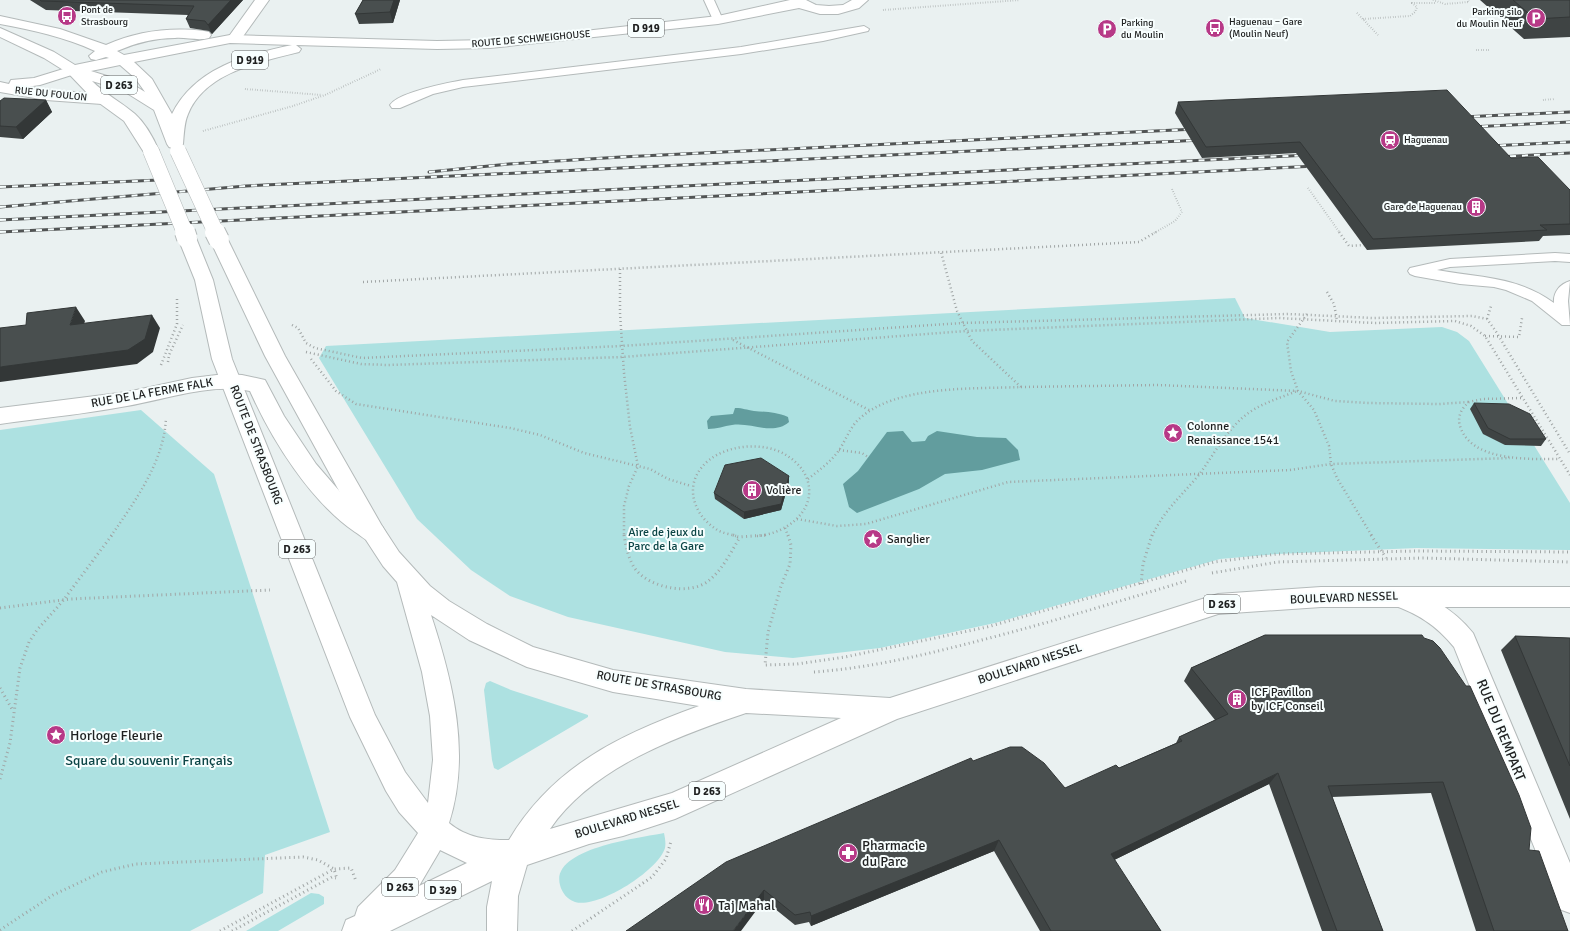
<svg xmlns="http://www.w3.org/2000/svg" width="1570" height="931" viewBox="0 0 1570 931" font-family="Signika,sans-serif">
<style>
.green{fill:#ade1e1}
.water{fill:#629d9e}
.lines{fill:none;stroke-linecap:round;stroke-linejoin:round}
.lane-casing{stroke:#b4baba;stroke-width:2}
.street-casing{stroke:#b4baba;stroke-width:2}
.secondary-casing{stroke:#b4baba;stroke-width:2}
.primary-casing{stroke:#b4baba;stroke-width:2}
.path-far2{stroke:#a0a5a5;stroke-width:2;stroke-dasharray:0.5 2;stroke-linecap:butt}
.path-far1{stroke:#a0a5a5;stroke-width:2.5;stroke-dasharray:1 3;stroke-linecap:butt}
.path{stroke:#a0a5a5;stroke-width:3;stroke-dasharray:1 3.5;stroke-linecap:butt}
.lane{fill:#fff;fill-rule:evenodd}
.street{fill:#fff;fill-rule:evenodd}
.secondary{fill:#fff;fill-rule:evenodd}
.primary{fill:#fff;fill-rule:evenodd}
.rail-casing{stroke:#515454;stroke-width:3}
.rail{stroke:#f7fefe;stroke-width:2;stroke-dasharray:6;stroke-linecap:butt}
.primary-bridge-far1-casing{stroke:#b4baba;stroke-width:17;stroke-linecap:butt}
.primary-bridge-casing{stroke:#b4baba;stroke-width:22;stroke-linecap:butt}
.primary-bridge-far1{stroke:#fff;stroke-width:16}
.primary-bridge{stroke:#fff;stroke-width:20}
.wall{fill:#3f4444}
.shaded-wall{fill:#333737}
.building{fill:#494f4f;stroke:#333737}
.labels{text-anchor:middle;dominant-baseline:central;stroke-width:4;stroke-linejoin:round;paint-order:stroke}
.far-poi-label{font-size:10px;fill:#1f2121;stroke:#f7fefe;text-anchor:start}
.far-street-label{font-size:10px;fill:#1f2121;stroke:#f7fefe}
.shield{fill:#f7fefe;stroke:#606363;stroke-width:1}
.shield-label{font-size:11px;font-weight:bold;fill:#1f2121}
.street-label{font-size:12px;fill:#1f2121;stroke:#f7fefe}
.poi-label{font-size:12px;fill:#1f2121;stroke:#f7fefe;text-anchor:start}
.park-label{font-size:12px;fill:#0c4546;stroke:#f7fefe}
.near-street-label{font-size:14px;fill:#1f2121;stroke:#f7fefe}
.near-poi-label{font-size:14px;fill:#1f2121;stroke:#f7fefe;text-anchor:start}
.near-park-label{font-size:14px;fill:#0c4546;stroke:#f7fefe}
</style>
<rect width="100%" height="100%" fill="#eaf1f1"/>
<path class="green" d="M1235,298L1245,318L1330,332L1442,327L1457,332L1469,341L1570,503V550L1417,548L1277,554L1220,559L995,623L880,648L793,658L725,652L568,617L510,596L471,570L417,519L319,358L326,346Z
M141,410L214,474L330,832L265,855L263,893L190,931H0V430Z
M490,681L511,690L588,715V717L498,770L494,768L492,760L484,690L486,683Z
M664,833C665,838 666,843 665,848C658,871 598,909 575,902C567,899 562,893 560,885C550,848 640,838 664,833Z
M311,893L319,894L324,897V904L278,931H246Z"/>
<path class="water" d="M735,408C744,408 746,410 754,411C766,412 776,412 788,417L789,422C773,436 752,422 732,425C724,426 717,429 708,429L707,421L711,416L733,414Z
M903,431L912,442L925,441L928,436L937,431L977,437L1006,438L1018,450L1020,460L982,470L945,474L919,489L857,513L849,507L843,484L858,471L887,432Z"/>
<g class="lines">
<g class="lane-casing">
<path id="lane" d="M704,0H714L723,20L722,22H714Z
M864,26L869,29L868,31L823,41L741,54L463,87L433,94L400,108H392L390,105C399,92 447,83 463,80L741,47Z
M1555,253L1570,254V262L1555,261L1450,267L1437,270C1480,278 1517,276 1554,303C1553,292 1560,284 1570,281L1568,301L1570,325H1562L1532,301L1506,290L1494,287L1460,284L1415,276L1410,274L1408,271L1410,268L1450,259Z"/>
</g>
<g class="street-casing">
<path id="street" d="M255,0H269L239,42H229L227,39Z
M73,66L78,67L80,70L78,73L40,85L26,87L46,90L102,94L107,96L110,99L107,102L102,104L46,100L0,92V82L9,84L11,80L34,78Z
M1399,587C1429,596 1453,608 1473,633L1570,863V913L1559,909L1454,647C1436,625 1417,613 1390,604L1387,597L1390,590Z"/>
</g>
<g class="secondary-casing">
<path id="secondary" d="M225,374L242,375L265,380L284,416L316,464L342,494L358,510L382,526L386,533L382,540C380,540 376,542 373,542C367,542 360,535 355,532C310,501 272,440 250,391C209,383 168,399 127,406C85,414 42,418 0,424V408L127,392L192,378Z"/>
</g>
<g class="primary-casing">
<path id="primary" d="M790,0H806L816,5L829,6L843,5L852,0H868L859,8L838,14H820L799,8L718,24L490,48L437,49L296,45L301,49L299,52C260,62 205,72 188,114C184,123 184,134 183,144L181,147L175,149L169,147L167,144L154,110L122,90L92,81C105,94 121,102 135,114C145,123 154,139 159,151L157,154L151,156L145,154L124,121L91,97L68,73L44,58L0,37V28L54,52L75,65L109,58L106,57L96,60L91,59L89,56L95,51C65,37 32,30 0,24V16L60,29L106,45C138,31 169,27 204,31L209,32L211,35L209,38C198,41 186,37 175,38C154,38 136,43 117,51L124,55L230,35L437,41L490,40L540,36L718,16ZM230,43L292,45C245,55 195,68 172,114L152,79L134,62ZM120,65L135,78L145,92L132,84L91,71Z
M187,232L193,234L196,238L213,280L232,359L375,715L405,772L428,803L433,760L430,716L422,672L397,582L383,566L366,540L265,356L210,240L213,236L219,234L225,236L228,240L285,356L382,526L399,552L430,586L449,601L487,624L533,647L613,670L746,689L890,698L1218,594L1321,587H1570V607H1321L1218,614L897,719L675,819L623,836L589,844L527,865L518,896L517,931H487V907L492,881L390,931H342L346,920L355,916L358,907L395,870L418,833L399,812L386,791L350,717L212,359L195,280L178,238L181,234ZM431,615L469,640L527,667L613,692L699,706C621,734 553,766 509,840C487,840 467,838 449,823C471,754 453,682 431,615ZM746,713L841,718L672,793L550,829C592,767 678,736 746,713ZM440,850L467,863L419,886L439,852Z"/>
</g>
<path class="path-far2" d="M1433,0L1445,4L1469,2L1468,0
M883,10L1020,0
M1357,13L1378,35
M1363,19L1410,16L1415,12L1417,7L1412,3H1436
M1476,50H1491
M245,89L322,95
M1543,100L1555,99
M203,131L293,106L325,95L381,69
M1308,188L1340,233
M1154,233L1175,221L1182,212L1172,189"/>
<path class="path-far1" d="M1339,232L1349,246L1366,245
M620,269V313L624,373L630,427L638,466L629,486L624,506V536
M363,282L1139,242L1156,232
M1327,292L1334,304L1337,320
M1307,314L1287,342L1291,371L1298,391L1314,410L1329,446L1331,464L1337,478L1372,536
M1487,319L1491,306
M292,325L298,328L306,343L315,348L362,358L621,346L962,323L1288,314L1373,318L1472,316L1487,319L1495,330L1570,454
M1485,336L1519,337L1522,318
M733,340L871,411
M306,352L361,364L388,365L622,357L966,331L1279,318L1375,323L1455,321L1471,326L1485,336L1570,475
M311,359L336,391L356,404L510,428L540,435L584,453L650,469L668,479L691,486
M168,362L169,355L183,325
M161,365L177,324V297
M1021,387L1158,385L1298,391L1335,401L1367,403L1439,404L1469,402
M1521,398L1483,399L1469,402C1462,408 1457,416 1460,426C1471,462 1529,459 1559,459
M839,450L862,453L868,457
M808,479C819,470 831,462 839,450C846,440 850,427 859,419C896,385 973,389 1021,387L972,341L957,311L941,252
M797,519L837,526L866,524L1008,482L1290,470L1331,464L1510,458
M785,528L788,536
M111,536C135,501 164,462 166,418
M736,536C730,534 721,533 716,529C695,516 684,488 702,467C720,445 762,440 786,455C796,461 805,470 808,482C816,513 783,535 756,536
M1152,536C1163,512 1181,496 1198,476C1214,455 1226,430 1247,414C1262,403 1280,398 1297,391"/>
<path class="path" d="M624,535C626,547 629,561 636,570C651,588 688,595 707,582C722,571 731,552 740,537
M733,535L738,537L767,535
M788,535L791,545L790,564L781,586L768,632L765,665L797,664L845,657L987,627L1214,562L1277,554L1418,551L1570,552
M1371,535L1386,558
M1212,573L1278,562L1423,558L1570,562
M1141,584L1143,564L1152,535
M0,608L70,599L270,590
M814,672C870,668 924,655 978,641C1048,623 1117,602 1186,581
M0,688L12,709
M0,779L10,743L20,668L29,642L37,630L62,602L112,535
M0,930L53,895L102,872L136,864L303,857L318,860L334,869L337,879
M220,931L334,869L351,868L356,881
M232,931L332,877L336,878
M572,931L652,877L666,859L671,841"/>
<use href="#lane" class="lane"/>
<use href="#street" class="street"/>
<use href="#secondary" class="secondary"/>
<use href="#primary" class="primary"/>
<g class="rail-casing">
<path id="rail" d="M1462,117L1570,112
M1470,127L1570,122
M1488,146L1570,142
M1498,157L1570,153
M429,172L509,164L621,157L1196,129
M0,187L159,180
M0,207L246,186L1202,140
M0,220L1308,155
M0,232L1316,166"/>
</g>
<use href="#rail" class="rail"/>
<g class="primary-bridge-far1-casing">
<path id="primary-bridge-far1" d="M151,151L185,233
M178,151L216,233"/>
</g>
<g class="primary-bridge-casing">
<path id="primary-bridge" d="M185,232L187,238
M215,232L219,240"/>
</g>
<use href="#primary-bridge-far1" class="primary-bridge-far1"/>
<use href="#primary-bridge" class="primary-bridge"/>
</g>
<path class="wall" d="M30,0H243L212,34L209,31L190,28L186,19L188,15L46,10Z
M363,0H400L393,23L359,24L355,14Z
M1480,0H1570V37L1524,39Z
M46,100L52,112L23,139L0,137V101Z
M1178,102L1511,158L1570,190V235L1543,236L1539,241L1367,250L1296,153L1202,158L1175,113Z
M1474,403L1546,439L1541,446L1505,445L1483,434L1470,409Z
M789,476V482L781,510L744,519L715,499L714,493Z
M1265,635L1529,850L1568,931H1476L1431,793L1332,797L1383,931H1322L1269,784L1114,860L1161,931H1040L994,851L811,926L809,922L795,925L764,900L626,931L973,761L1065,788L1119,768L1176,743L1179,737L1215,720L1184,681L1191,668Z
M1515,636L1570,638V819L1501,650Z"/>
<path class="shaded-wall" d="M231,0H243L212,34L208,25Z
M394,0H400L393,23L390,12Z
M46,100L52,112L23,139L16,127Z
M76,307L85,321L79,339L70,325Z
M152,315L160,328L153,352L137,364L0,382V367Z
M789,476V482L781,510L744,519V512Z
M1278,773L1269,784L1104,865L1111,854Z
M999,840L994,851L811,926V916Z
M764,890V900L741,931H733Z"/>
<path class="building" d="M40,0H231L208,25L205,21L186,19L194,6L41,1Z
M363,0H394L390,12L355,14Z
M1513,0H1570V17L1535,19Z
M1447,90L1511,158L1538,157L1570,190V224L1540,225L1547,230L1373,239L1300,142L1206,147L1178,102Z
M4,98L46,100L16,127L0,126V101Z
M76,307L70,325L152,315L145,339L128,350L0,367V328L26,325L27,313Z
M1474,403L1509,404L1530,414L1546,439H1510L1488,428Z
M761,458L789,476L781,504L744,512L714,493L725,465Z
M1265,635H1422L1424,638L1433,641L1440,648L1466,686H1470L1519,795L1531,828L1529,850L1539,851L1568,931H1494L1443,782L1328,786L1383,931H1337L1278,773L1111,854L1161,931H1051L999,840L811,916L810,912L795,915L764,890L733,931H626L726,862L971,758L973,761L1010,747H1022L1044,763L1065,788L1116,765L1119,768L1182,741L1179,737L1228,714L1191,668Z
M1515,636L1570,638V766Z"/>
<defs>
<g id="bus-disc" transform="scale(1)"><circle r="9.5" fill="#b73987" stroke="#f7fefe"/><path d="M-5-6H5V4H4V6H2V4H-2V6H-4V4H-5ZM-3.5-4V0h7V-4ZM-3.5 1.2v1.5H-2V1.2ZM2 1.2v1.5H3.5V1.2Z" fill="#fff"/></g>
<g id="parking-disc" transform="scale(1)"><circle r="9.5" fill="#b73987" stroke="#f7fefe"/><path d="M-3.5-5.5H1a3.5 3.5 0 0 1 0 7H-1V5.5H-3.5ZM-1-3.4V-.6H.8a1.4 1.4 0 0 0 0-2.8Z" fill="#fff"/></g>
<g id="station-disc" transform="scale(1)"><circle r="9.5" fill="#b73987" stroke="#f7fefe"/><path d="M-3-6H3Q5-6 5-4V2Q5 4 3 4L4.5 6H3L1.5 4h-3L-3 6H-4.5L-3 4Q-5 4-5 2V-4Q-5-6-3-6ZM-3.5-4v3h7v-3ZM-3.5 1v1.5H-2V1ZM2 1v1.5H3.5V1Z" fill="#fff"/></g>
<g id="building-disc" transform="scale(1)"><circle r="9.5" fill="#b73987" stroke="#f7fefe"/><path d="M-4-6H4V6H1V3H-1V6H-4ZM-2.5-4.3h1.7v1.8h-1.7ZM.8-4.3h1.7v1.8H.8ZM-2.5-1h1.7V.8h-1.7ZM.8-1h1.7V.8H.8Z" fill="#fff"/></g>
<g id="sight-disc" transform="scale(1)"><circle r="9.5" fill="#b73987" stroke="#f7fefe"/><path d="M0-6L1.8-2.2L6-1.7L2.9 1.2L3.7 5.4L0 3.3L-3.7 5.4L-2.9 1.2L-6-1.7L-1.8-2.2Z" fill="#fff"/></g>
<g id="pharmacy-disc" transform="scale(1)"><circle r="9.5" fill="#b73987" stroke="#f7fefe"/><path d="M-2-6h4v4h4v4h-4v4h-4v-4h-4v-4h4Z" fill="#fff"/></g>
<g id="restaurant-disc" transform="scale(1)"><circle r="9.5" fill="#b73987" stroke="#f7fefe"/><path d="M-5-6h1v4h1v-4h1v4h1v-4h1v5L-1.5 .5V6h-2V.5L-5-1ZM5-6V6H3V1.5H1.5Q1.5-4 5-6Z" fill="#fff"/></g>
</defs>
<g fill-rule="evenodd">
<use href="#bus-disc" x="67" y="16"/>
<use href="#parking-disc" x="1536" y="18"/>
<use href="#bus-disc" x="1215" y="28"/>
<use href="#parking-disc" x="1107" y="29"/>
<use href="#station-disc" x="1390" y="140"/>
<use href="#building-disc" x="1476" y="207"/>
<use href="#sight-disc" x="1173" y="433"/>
<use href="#building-disc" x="752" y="490"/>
<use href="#sight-disc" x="873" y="539"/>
<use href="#building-disc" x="1237" y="699"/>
<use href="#sight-disc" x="56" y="735"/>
<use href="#pharmacy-disc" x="848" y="853"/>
<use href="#restaurant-disc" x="704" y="905"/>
</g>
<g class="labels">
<g class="far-poi-label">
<text x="81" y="10">Pont de<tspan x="81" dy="12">Strasbourg</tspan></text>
<text x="1522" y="12" text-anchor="end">Parking silo<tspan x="1522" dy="12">du Moulin Neuf</tspan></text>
<text x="1229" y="22">Haguenau − Gare<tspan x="1229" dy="12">(Moulin Neuf)</tspan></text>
<text x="1121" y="23">Parking<tspan x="1121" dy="12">du Moulin</tspan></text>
<text x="1404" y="140">Haguenau</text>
<text x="1462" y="207" text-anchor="end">Gare de Haguenau</text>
</g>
<g class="far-street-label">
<text transform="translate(531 39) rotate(-5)">ROUTE DE SCHWEIGHOUSE</text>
<text transform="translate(51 94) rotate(6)">RUE DU FOULON</text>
</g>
<g class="shield">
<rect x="628" y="19" width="36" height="18" rx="3"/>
<rect x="232" y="51" width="36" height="18" rx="3"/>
<rect x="101" y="76" width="36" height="18" rx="3"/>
<rect x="279" y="540" width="36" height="18" rx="3"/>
<rect x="1204" y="595" width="36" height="18" rx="3"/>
<rect x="689" y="782" width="36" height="18" rx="3"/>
<rect x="382" y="878" width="36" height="18" rx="3"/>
<rect x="425" y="881" width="36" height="18" rx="3"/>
</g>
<g class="shield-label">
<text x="646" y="28">D 919</text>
<text x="250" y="60">D 919</text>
<text x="119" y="85">D 263</text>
<text x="297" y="549">D 263</text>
<text x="1222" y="604">D 263</text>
<text x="707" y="791">D 263</text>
<text x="400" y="887">D 263</text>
<text x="443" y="890">D 329</text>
</g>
<g class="street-label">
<text transform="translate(152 393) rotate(-10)">RUE DE LA FERME FALK</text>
<text transform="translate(256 445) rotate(69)">ROUTE DE STRASBOURG</text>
<text transform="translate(1344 598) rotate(-2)">BOULEVARD NESSEL</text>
<text transform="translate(1030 664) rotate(-18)">BOULEVARD NESSEL</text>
<text transform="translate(659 686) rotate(10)">ROUTE DE STRASBOURG</text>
<text transform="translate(627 819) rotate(-17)">BOULEVARD NESSEL</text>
</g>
<g class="poi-label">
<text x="1187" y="426">Colonne<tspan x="1187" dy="14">Renaissance 1541</tspan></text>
<text x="766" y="490">Volière</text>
<text x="887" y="539">Sanglier</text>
<text x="1251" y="692">ICF Pavillon<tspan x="1251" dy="14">by ICF Conseil</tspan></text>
</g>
<g class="park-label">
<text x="666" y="532">Aire de jeux du<tspan x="666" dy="14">Parc de la Gare</tspan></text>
</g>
<g class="near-street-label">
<text transform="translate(1501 730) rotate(68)">RUE DU REMPART</text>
</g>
<g class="near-poi-label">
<text x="70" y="735">Horloge Fleurie</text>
<text x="862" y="845">Pharmacie<tspan x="862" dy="16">du Parc</tspan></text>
<text x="718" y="905">Taj Mahal</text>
</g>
<g class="near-park-label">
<text x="149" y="760">Square du souvenir Français</text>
</g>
</g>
</svg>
